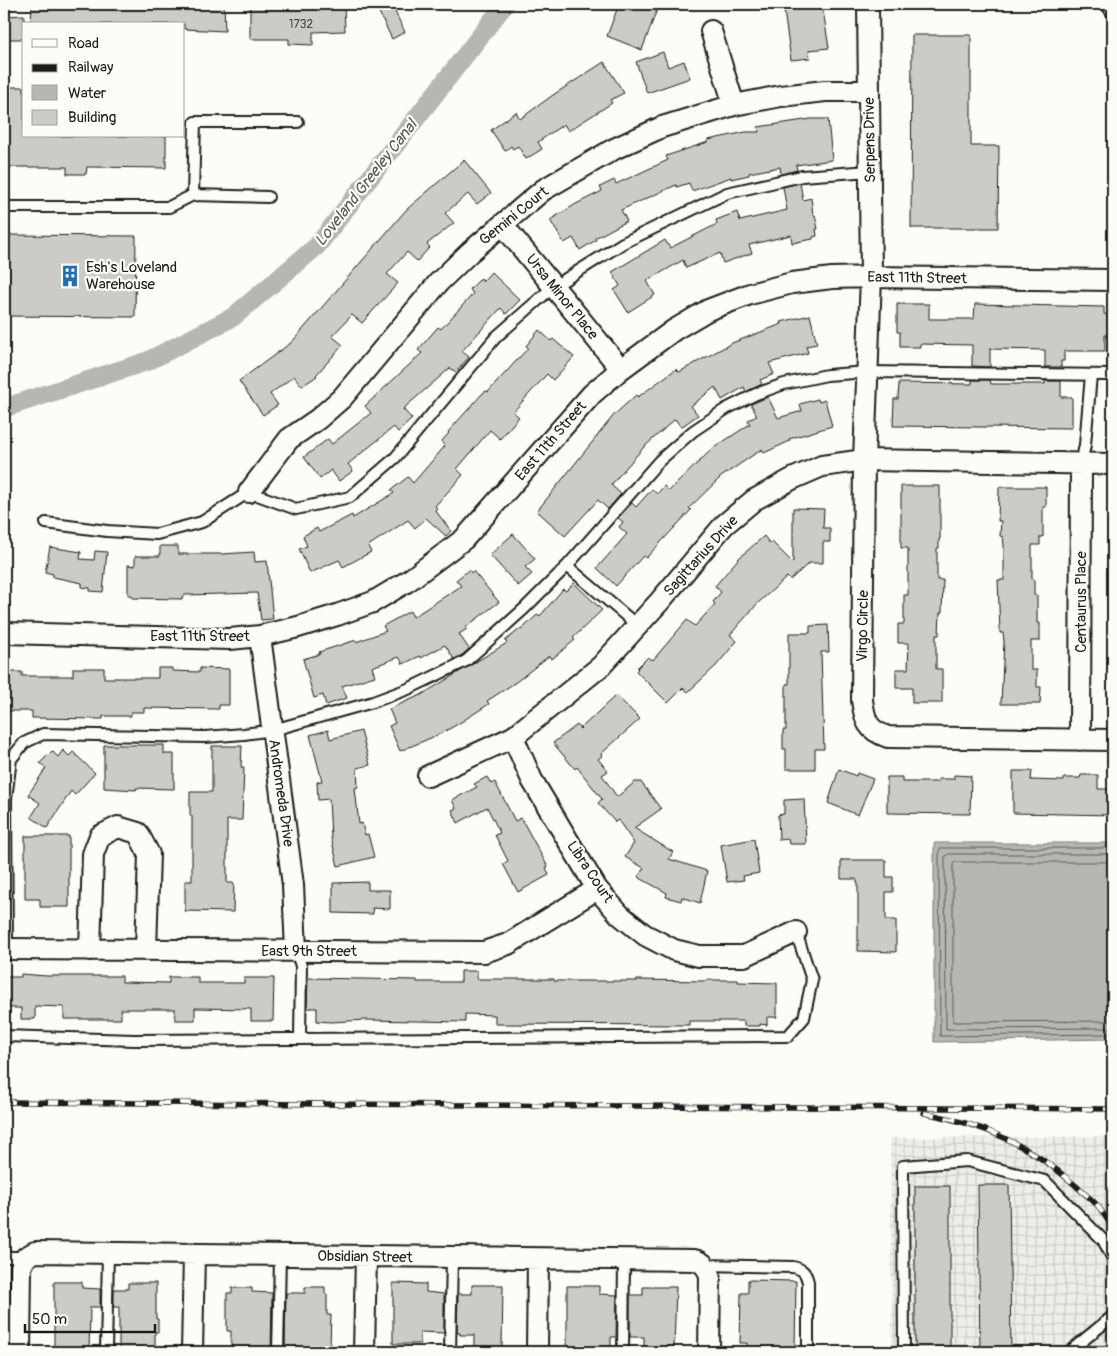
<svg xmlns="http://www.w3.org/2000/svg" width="1117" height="1356" viewBox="0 0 1117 1356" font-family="Pangolin,sans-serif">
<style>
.industrial{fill:url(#industrial-grid)}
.water{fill:#b7b6b2;stroke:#797876}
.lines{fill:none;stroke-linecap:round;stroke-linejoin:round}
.shore{stroke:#5a5a58;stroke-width:1}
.canal{stroke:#b7b6b2;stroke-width:19}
.building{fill:#cccbc8;stroke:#1c1c1c}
.service-casing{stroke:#1c1c1c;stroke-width:14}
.minor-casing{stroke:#1c1c1c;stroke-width:24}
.service{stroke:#fdfcf7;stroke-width:10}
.minor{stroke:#fdfcf7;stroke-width:20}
.rail-casing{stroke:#1c1c1c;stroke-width:5.5}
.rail{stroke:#fdfcf7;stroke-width:4;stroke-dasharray:11;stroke-linecap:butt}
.labels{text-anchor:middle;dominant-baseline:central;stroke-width:4.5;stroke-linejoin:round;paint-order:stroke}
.number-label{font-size:12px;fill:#484847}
.street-label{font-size:15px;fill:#1c1c1c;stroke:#fdfcf7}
.poi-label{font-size:15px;fill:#1c1c1c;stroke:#fdfcf7;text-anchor:start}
.water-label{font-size:16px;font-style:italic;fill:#5a5a58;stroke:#fdfcf7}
</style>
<defs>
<pattern id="industrial-grid" width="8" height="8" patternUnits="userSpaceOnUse" patternTransform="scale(1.25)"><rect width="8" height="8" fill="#eeede9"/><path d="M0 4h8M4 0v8" fill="none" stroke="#cccbc7"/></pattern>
</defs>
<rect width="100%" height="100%" fill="#fdfcf7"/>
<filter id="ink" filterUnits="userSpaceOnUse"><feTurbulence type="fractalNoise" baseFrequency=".02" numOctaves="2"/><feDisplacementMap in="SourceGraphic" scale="10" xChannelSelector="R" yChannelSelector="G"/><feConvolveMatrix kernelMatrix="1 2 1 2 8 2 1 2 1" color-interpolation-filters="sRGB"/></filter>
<g filter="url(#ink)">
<path class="industrial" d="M1113,1136V1352H892L890,1138Z"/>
<path class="water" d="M934,843H1113V1039L934,1042Z"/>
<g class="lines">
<path class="shore" d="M1113,848H941L939,850L940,1036L1113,1034
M1113,854H948L945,857L946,1029L1113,1028
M1113,862H955L953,864V1022L1113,1021"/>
<path class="canal" d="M4,408L148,361L233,317L317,246L505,4"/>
</g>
<path class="building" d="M32,4H224L225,31L184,29V24H31Z
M250,4H344L345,31L313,32V45L289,44V39H250Z
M375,4H391L405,32L392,39Z
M619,4H632L646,10L656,4H659L642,50L607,36Z
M783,4H822L829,48L809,50L810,58L791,60Z
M24,15V39H4V16Z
M912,35H971V146H999L998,228H911Z
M663,52L668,67L684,61L690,78L647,93L636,62Z
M604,62L624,93L610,100L612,103L568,131L564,124L538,142L542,149L526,159L518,146L513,149L511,146L505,151L491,130L516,112L520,119L553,95Z
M8,87H24V136H166V168L87,167L86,174H67V167H7Z
M811,119H828L832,160L796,165L797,170L781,174L780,167L749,173V175L731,179V177L692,191L689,183L677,187L676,185L621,210L627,221L595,238L596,240L580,250L573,238L564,243L550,220L576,204L602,191L600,187L614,180L616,184L668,160L666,156L708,142V140L746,132H759L758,127Z
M464,160L491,193L477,204L468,194L445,213L454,223L427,244L430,247L417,261L407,252L387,274L398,283L362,323L352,315L332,336L343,345L316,375L317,376L302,386L294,376L270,394L278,405L263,415L239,381L292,342L406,210Z
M800,183L803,200L811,198L813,215H815L818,229H816L817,236L813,237V239L792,243L791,235L749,245L752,253L723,263L720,253L686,268L683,260L647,281L655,295L628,312L614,290L620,286L612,272L665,240L670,248L717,224L716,220L737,212L740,221L787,210L783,187Z
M4,235L136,236L135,317L4,316Z
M491,272L520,300L506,314L501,308L462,351L469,357L456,372L450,368L403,409L412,419L398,432L394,427L348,464L353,471L339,481L331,470L320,479L304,457L328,439L332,444L371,413L365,406L422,353L418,350L438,327L441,329L473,294L470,289L481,278L483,281Z
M897,304H929V319H974L975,304L1104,307V314L1112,315V335H1105V351H1064V361H1061V367H1045V350L990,349V367L972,366V345L920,344V347H900V332H897Z
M810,315L817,344L806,346L808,353L769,363L774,374L760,380L762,384L746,392L744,387L722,400L715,387L691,406L698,415L681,427L675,419L643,448L611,485L621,494L608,509L598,500L565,536L537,511L614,415L636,395L638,397L676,369L679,372L732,343L782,324L781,322Z
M539,330L551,341L553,339L574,357L553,380L547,374L513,412L519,417L500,439L490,430L457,469L463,475L435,506L437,508L435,510L451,531L446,536L426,518L415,528L408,520L368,546L371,552L343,567L339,560L310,573L299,549L307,546L303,536L317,528L319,532L352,515L353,518L394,493L391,490L408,477L413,483L445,446L441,442L449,433L448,432L482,394L486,391L488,392L528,348L526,346Z
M972,380H990L991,384H1045V381H1061V397H1072V428L893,426L894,399H898L899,383L972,384Z
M768,397L778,418L802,411L800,404L818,399L819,402L825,400L832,426L789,439L790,441L764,453L762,449L721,477L689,508L691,510L646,558L643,556L616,586L597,568L627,534L619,527L623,522L618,518L632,503L636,507L652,489L657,494L664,486L669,491L712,449L750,424L748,420L757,416L751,404Z
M901,486H940V539H939V548H937V580H943L942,613H940L939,635H936V669H942V703H912V688H896V669H908L909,643H898V624H904V595H908V548H901Z
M999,487H1046V507H1043V537H1040V545H1032V579H1034V595H1037V623H1040V641H1031V670H1037V687H1041L1040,704H1001L1004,641L1003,633H1000L998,580H1004V545L1003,537L1000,536L1001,521H998Z
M793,508L824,509L823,528H830V542H823V563H809L790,580L787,577L758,603L730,635L737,641L716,666L688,692L683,688L668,703L636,671L638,669L637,668L648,657L653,660L687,620L695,626L715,604L713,602L721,592L715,586L739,558L764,536L770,544L772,542L793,563Z
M513,534L535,559L525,567L532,574L518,586L490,555Z
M160,546H178V554H222L254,552L255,562L267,561L273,619L261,620L257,593L185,595L182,597V599L132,598V595H128V565L135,566V556H160Z
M50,547L81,552L80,559L94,560L95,551L107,552L103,592L90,591V588L82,587V583L53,577V574L45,572Z
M469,570L471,573L473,571L499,602L466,627L467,629L459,634L469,649L462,655L454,659L445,645L421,658L420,656L403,664L399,657L372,667L375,676L342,686L347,698L326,705L323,695L314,698L303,659L320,654L319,652L356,640V642L386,631L383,626L410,611L413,617L461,586L456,580Z
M574,583L602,610L573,638L575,640L552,659L549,656L516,682L487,701L489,704L458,724L440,734L400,751L389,726L395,723L389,709L421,695L507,643L505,641L520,629L521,630L538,614L540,616L563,589L566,591Z
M828,625L829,652H821L824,749H815V769H786V749H783V730H786V684H789V633H810V626Z
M73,668H104V678H158V668H172V671L200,672V668L229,669V705H219V709L144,708V712H131V716H103V719L32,718V711H4V672H22V676H73Z
M616,695L640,719L601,754L602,756L598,759L608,771L602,775L617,797L635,782H641L661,809L634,828L673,852L669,859L707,871L700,903L682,897L681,901L666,897L667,893L638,877L644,868L625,857L634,843L618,820L615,822L598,803L602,799L577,767L575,769L553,743L577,725L580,729Z
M328,730L330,739L361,731L370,765L357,768L358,787L355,788L359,824L362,823L365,835L368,834L374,857L338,866L331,838L329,799L318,800L317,782L322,781L310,735Z
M104,745H164V754H174V789L136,788V790L104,788Z
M212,746H242L241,767H244L242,820H227V883H234L233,912L185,911V881H192V816H190V792H212Z
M63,750L69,756L73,752L95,773L75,795L71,791L47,828L31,817L40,803L28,795L46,768L40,763L52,751L58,757Z
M839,769L856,776L857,773L873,779L858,815L828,803Z
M1013,771H1032L1031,780L1064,781V778H1080L1081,775H1098V789H1113V815L1013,813Z
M954,775L971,776L970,814L887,813V777H902V782H938V779H954Z
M487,777L491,784L495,782L515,821L521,818L548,867L546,868L549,875L518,892L503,864L508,861L495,835L500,833L487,807L458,823L452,810L456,808L452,800L477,787L474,784Z
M804,799L806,844H789L788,839L779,840L778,815L784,814V800Z
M25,836H69V907H40V899H25Z
M754,839L759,873L743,876L744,880L727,882L721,845Z
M841,860H886V877H893V892H886V920H896V952L858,951V884L856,879H841Z
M368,882V890H390V909L372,908L373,914L333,913V883Z
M461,971H477V979H554V981H637V980L707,981V980H738V982L777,983V1017H767V1025L760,1024V1026H744V1021H689V1025L495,1024V1015L465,1014V1022L366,1020L331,1022L317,1021V1008H307L308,978L417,980V982H461Z
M21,974L47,976H122V982L169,983V977H198V983H244V978H274L273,1021H251V1009L195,1008V1020H175V1009H121V1019H64V1007L35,1006V1019H21V1008H4V977H21Z
M978,1185H1009L1011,1352H980Z
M915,1186H950V1352H915Z
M748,1280L796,1281L795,1352H747V1343H740L741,1293H748Z
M54,1282H82V1288L100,1289V1307H90L89,1352H54Z
M128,1283H156V1319H158V1332H155V1352H119V1307H114V1289H128Z
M393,1283L426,1284V1292L444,1294V1333L420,1332V1344H393Z
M472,1285H503L502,1347H474V1335H460V1333H457L458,1294H472Z
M567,1286H599V1294L617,1295L616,1337H611V1347H567Z
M305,1287H325V1294H327V1315H331L330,1345H324V1352H285L286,1293H305Z
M643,1287H676L674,1349H644V1337H630V1295H643Z
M232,1288H252V1292L272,1293L271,1352H231V1331H227V1293H232Z"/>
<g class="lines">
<g class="service-casing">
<path id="service" d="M1106,4L1113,14
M193,195L195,122H298
M4,207H169L193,195L268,197
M1081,464L1085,445L1091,375
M46,523L107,531L157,534L202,522L249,492L296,509L350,497L395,458L496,337L553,287L623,243L727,193L802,176L870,171
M567,566L638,626
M7,949L6,799L11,759L24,743L43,734L205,737L244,734L273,730L373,702L408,689L466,661L524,609L567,566L659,461L693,431L726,409L756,394L784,384L827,375L868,372L1113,375
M296,951L301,966L300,1038
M4,1036L134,1040L788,1036L804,1018L812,980L796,932
M4,1257H26
M705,1265L793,1267C803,1269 806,1273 808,1282V1352
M106,1352L108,1253
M278,1352L280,1256
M450,1352L452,1258
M623,1352L624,1261
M904,1352L903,1166L967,1161L1045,1181L1103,1240L1113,1259
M1069,1352L1113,1316"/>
</g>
<g class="minor-casing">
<path id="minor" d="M868,4L871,277L864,460L862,700C865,721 867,730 888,737L1113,740
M711,31L734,105
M503,225L621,369
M249,492L289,439L318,419L342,398L439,282L470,252L543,190L614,149L662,127L734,105L781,96L825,91H869
M4,633L230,639L260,636L298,627L337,615L373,602L408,581L464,539L592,394L621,369L674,330L708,310L750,294L792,283L832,278L871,277L1113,280
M260,636L293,885L296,951
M513,737L532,780L597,889L620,915L645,935L674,950L699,956H744L796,932
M1080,740L1081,464
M428,776L513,737L601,666L660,601L724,525L754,500L792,479L822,466L864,460L1113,464
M4,949L484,952L508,944L597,889
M90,950L93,854L100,836L118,827L138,833L149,854L146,950
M20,1352L21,1267L26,1257L35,1252L694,1260C703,1262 706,1266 710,1275L709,1352
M192,1352L194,1254
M364,1352L366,1256
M537,1352L538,1259"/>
</g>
<use href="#service" class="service"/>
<use href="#minor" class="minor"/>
<g class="rail-casing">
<path id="rail" d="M4,1102L1113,1109
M924,1113C983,1124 1030,1145 1075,1185C1082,1192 1091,1198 1098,1206C1103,1213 1108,1221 1113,1228"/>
</g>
<use href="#rail" class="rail"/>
</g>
</g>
<defs>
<g id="building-bare" transform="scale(1.725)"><path d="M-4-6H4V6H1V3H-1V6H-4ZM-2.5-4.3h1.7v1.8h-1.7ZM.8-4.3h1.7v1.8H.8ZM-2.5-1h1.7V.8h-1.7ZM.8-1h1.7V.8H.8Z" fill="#1f6fb2" stroke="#fdfcf7" stroke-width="2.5" paint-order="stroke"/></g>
</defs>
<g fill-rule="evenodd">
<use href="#building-bare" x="70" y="276"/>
</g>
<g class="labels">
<g class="number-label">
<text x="301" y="24">1732</text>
</g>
<g class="street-label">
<text transform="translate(870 140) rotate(-91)">Serpens Drive</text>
<text transform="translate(514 216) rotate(-39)">Gemini Court</text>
<text transform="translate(917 278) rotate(1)">East 11th Street</text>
<text transform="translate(562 297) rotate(51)">Ursa Minor Place</text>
<text transform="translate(551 441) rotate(-49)">East 11th Street</text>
<text transform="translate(701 556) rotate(-48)">Sagittarius Drive</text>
<text transform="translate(1081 602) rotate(-90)">Centaurus Place</text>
<text transform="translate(863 626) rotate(-89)">Virgo Circle</text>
<text x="200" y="636">East 11th Street</text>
<text transform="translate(281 793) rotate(82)">Andromeda Drive</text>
<text transform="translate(590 872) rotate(56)">Libra Court</text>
<text x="309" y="951">East 9th Street</text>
<text transform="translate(365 1257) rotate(1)">Obsidian Street</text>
</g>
<g class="poi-label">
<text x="86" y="267">Esh's Loveland<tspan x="86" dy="17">Warehouse</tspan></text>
</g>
<g class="water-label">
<text transform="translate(366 183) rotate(-52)">Loveland Greeley Canal</text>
</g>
</g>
<rect width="1117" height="1356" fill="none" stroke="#fdfcf7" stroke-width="20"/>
<rect x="10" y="10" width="1097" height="1336" fill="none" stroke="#1c1c1c" stroke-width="2" filter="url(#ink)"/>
<rect x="22" y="22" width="162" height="115" fill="#fdfcf7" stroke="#a3a29f"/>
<rect x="32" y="39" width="25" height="8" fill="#fdfcf7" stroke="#a3a29f"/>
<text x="68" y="48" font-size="15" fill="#1c1c1c">Road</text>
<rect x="32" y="64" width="25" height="8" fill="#1c1c1c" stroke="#a3a29f"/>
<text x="68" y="72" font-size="15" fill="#1c1c1c">Railway</text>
<rect x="32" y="85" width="25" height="15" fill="#b7b6b2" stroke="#a3a29f"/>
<text x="68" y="98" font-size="15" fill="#1c1c1c">Water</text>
<rect x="32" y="110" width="25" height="15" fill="#cccbc8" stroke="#a3a29f"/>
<text x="68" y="122" font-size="15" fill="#1c1c1c">Building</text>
<path d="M25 1324v8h130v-8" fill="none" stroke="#1c1c1c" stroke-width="2.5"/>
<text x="32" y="1324" font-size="15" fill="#1c1c1c" stroke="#fdfcf7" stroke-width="4" paint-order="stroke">50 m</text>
</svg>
